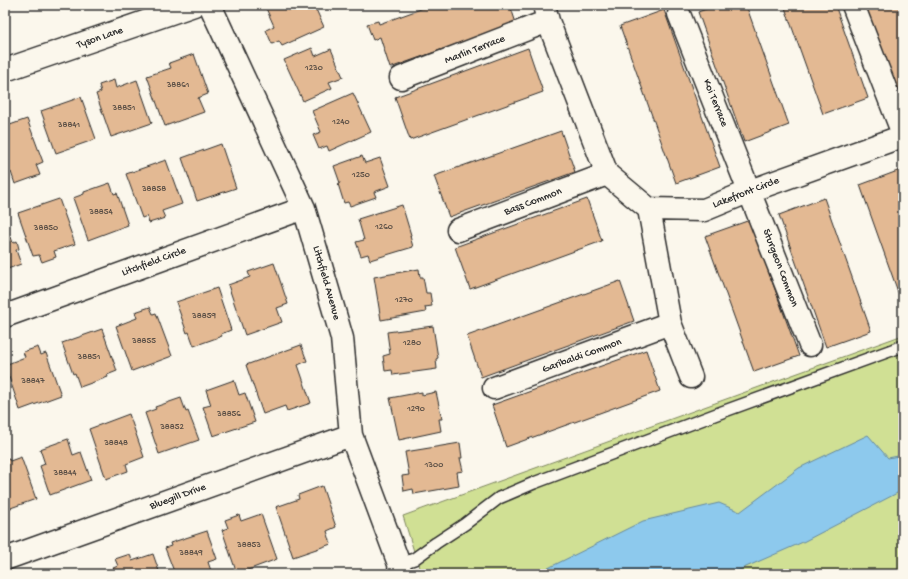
<svg xmlns="http://www.w3.org/2000/svg" width="908" height="579" viewBox="0 0 908 579" font-family="'Gochi Hand',sans-serif">
<style>
.green{fill:#d0e094;stroke:#7e8660}
.water{fill:#8dc9ed;stroke:#668a9f}
.building{fill:#e3b993;stroke:#2b2b2b}
.lines{fill:none;stroke-linecap:round;stroke-linejoin:round}
.lane-casing{stroke:#2b2b2b;stroke-width:14}
.street-casing{stroke:#2b2b2b;stroke-width:25}
.lane{stroke:#fbf7ec;stroke-width:11}
.street{stroke:#fbf7ec;stroke-width:22}
.labels{text-anchor:middle;dominant-baseline:central;stroke-width:3;stroke-linejoin:round;paint-order:stroke}
.number-label{font-size:9px;fill:#594e45}
.street-label{font-size:11px;fill:#2b2b2b;stroke:#fbf7ec}
</style>
<rect width="100%" height="100%" fill="#fbf7ec"/>
<filter id="ink" filterUnits="userSpaceOnUse"><feTurbulence type="fractalNoise" baseFrequency=".025" numOctaves="2"/><feDisplacementMap in="SourceGraphic" scale="8" xChannelSelector="R" yChannelSelector="G"/><feConvolveMatrix kernelMatrix="1 2 1 2 8 2 1 2 1" color-interpolation-filters="sRGB"/></filter>
<g filter="url(#ink)">
<path class="green" d="M903,335V574H421L403,516Z"/>
<path class="water" d="M868,435L888,458L903,455V490L803,542L730,574H536L643,521L719,503L740,512L799,468Z"/>
<path class="building" d="M268,5H314L324,27L282,46L279,41L272,44L266,30L274,26L265,6Z
M432,5H510L516,23L390,68L380,37L373,40L367,24L378,21L379,24Z
M717,5H746L789,125L744,142L698,12Z
M784,5H835L868,98L823,114Z
M865,5H903V87L895,90Z
M664,10L720,167L676,183L620,26Z
M312,48L315,56L331,49L343,77L329,82L332,88L303,101L284,60Z
M528,48L543,92L410,140L395,97Z
M194,54L208,94L198,98L204,112L165,126L147,76L171,68L169,63Z
M114,80L116,88L137,80L152,123L111,137L96,94L101,92L99,85Z
M353,93L371,132L329,151L327,146L319,149L313,135L321,132L312,111Z
M81,97L96,139L56,153L41,111Z
M27,119L43,162L36,165L40,175L15,184L11,172L5,174V120L7,126Z
M561,131L575,172L449,217L434,176Z
M221,144L236,188L197,201L182,158Z
M362,156L365,163L380,158L390,186L374,192L376,197L350,206L348,202L344,203L338,184L340,183L334,166Z
M166,160L182,204L162,211L165,218L149,223L147,216L142,218L126,174Z
M903,169V306L860,185Z
M110,183L114,194L117,193L128,225L88,240L73,198L84,194V192Z
M824,198L871,331L826,347L779,215Z
M59,199L75,244L54,251L56,257L42,262L39,255L33,256L18,213Z
M587,199L602,241L470,289L455,247Z
M402,205L411,235L410,236L413,247L370,260L368,254L361,256L356,242L364,240L358,219Z
M750,220L799,356L754,372L705,236Z
M11,237L13,243L17,241L19,249L16,250L21,264L5,270V239Z
M274,263L288,304L277,308L282,322L245,335L228,285L250,277L248,272Z
M419,269L420,277H423L426,293H430L432,306L425,307L426,312L381,320L374,277Z
M620,281L634,321L481,377L467,336Z
M217,288L231,330L221,334L222,336L194,346L189,332L187,333L176,302Z
M150,307L153,314L156,313L172,356L132,371L116,326L137,318L135,312Z
M433,326L438,358L436,359L437,369L393,375L392,370L385,371L383,356L390,354L387,332Z
M102,329L117,371L107,375L108,377L80,387L75,373L73,374L62,343Z
M301,345L307,361L298,365L311,403L287,411L285,406L263,414L246,365Z
M38,347L41,355L46,353L61,395L20,410L5,365L25,357L23,352Z
M646,350L660,391L506,447L492,405Z
M234,380L239,395L245,393L255,422L213,436L203,407L211,405L206,390Z
M422,392V395L436,392L442,419H439L441,431L399,440L390,398Z
M181,398L186,412L188,411L199,440L159,454L145,413L156,409L155,407Z
M129,414L144,457L126,464L128,471L106,479L89,429Z
M68,439L73,455L81,452L91,480L50,495L40,466L45,464L40,449Z
M460,443L462,458H460L463,471L457,472L459,486L414,494L413,489L404,491L402,476L409,475L405,452Z
M21,457L36,499L5,510V460L9,459L10,461Z
M322,486L336,527L327,531L331,544L293,557L276,507L299,499L298,495Z
M261,514L277,559L237,574L222,530L228,528L225,520L239,515L241,521Z
M207,531L217,559L208,562L212,574H181L180,573L175,574L165,548L171,546L170,543Z
M130,554L132,561L153,554L160,574H115L113,568L118,566L115,559Z"/>
<g class="lines">
<g class="lane-casing">
<path id="lane" d="M399,564L414,559L436,543L465,524L499,498L534,483L722,412L903,346"/>
</g>
<g class="street-casing">
<path id="street" d="M210,5L304,208L342,338L351,435L399,564L400,574
M544,5L548,21L607,174L649,209L704,210L750,191L903,136
M853,5L903,134
M679,14L810,345
M5,70L194,5
M401,78L548,21
M649,209L670,323L691,377
M458,230L607,174
M5,316L304,208
M494,388L670,323
M5,559L351,435"/>
</g>
<use href="#lane" class="lane"/>
<use href="#street" class="street"/>
</g>
</g>
<g class="labels">
<g class="number-label">
<text x="314" y="68">1230</text>
<text x="178" y="85">38861</text>
<text x="124" y="108">38851</text>
<text x="341" y="122">1240</text>
<text x="69" y="125">38841</text>
<text x="361" y="175">1250</text>
<text x="154" y="189">38858</text>
<text x="101" y="212">38854</text>
<text x="384" y="227">1260</text>
<text x="46" y="228">38850</text>
<text x="404" y="300">1270</text>
<text x="204" y="316">38859</text>
<text x="144" y="341">38855</text>
<text x="412" y="343">1280</text>
<text x="89" y="357">38851</text>
<text x="33" y="381">38847</text>
<text x="416" y="409">1290</text>
<text x="229" y="414">38856</text>
<text x="172" y="427">38852</text>
<text x="116" y="443">38848</text>
<text x="434" y="465">1300</text>
<text x="65" y="473">38844</text>
<text x="249" y="545">38853</text>
<text x="191" y="553">38849</text>
</g>
<g class="street-label">
<text transform="translate(100 38) rotate(-19)">Tyson Lane</text>
<text transform="translate(475 50) rotate(-21)">Marlin Terrace</text>
<text transform="translate(715 103) rotate(68)">Koi Terrace</text>
<text transform="translate(746 193) rotate(-21)">Lakefront Circle</text>
<text transform="translate(533 202) rotate(-21)">Bass Common</text>
<text transform="translate(154 262) rotate(-20)">Litchfield Circle</text>
<text transform="translate(780 268) rotate(69)">Sturgeon Common</text>
<text transform="translate(326 283) rotate(74)">Litchfield Avenue</text>
<text transform="translate(582 356) rotate(-20)">Garibaldi Common</text>
<text transform="translate(178 497) rotate(-20)">Bluegill Drive</text>
</g>
</g>
<rect width="908" height="579" fill="none" stroke="#fbf7ec" stroke-width="20"/>
<rect x="10" y="10" width="888" height="559" fill="none" stroke="#2b2b2b" stroke-width="1.5" filter="url(#ink)"/>
</svg>
